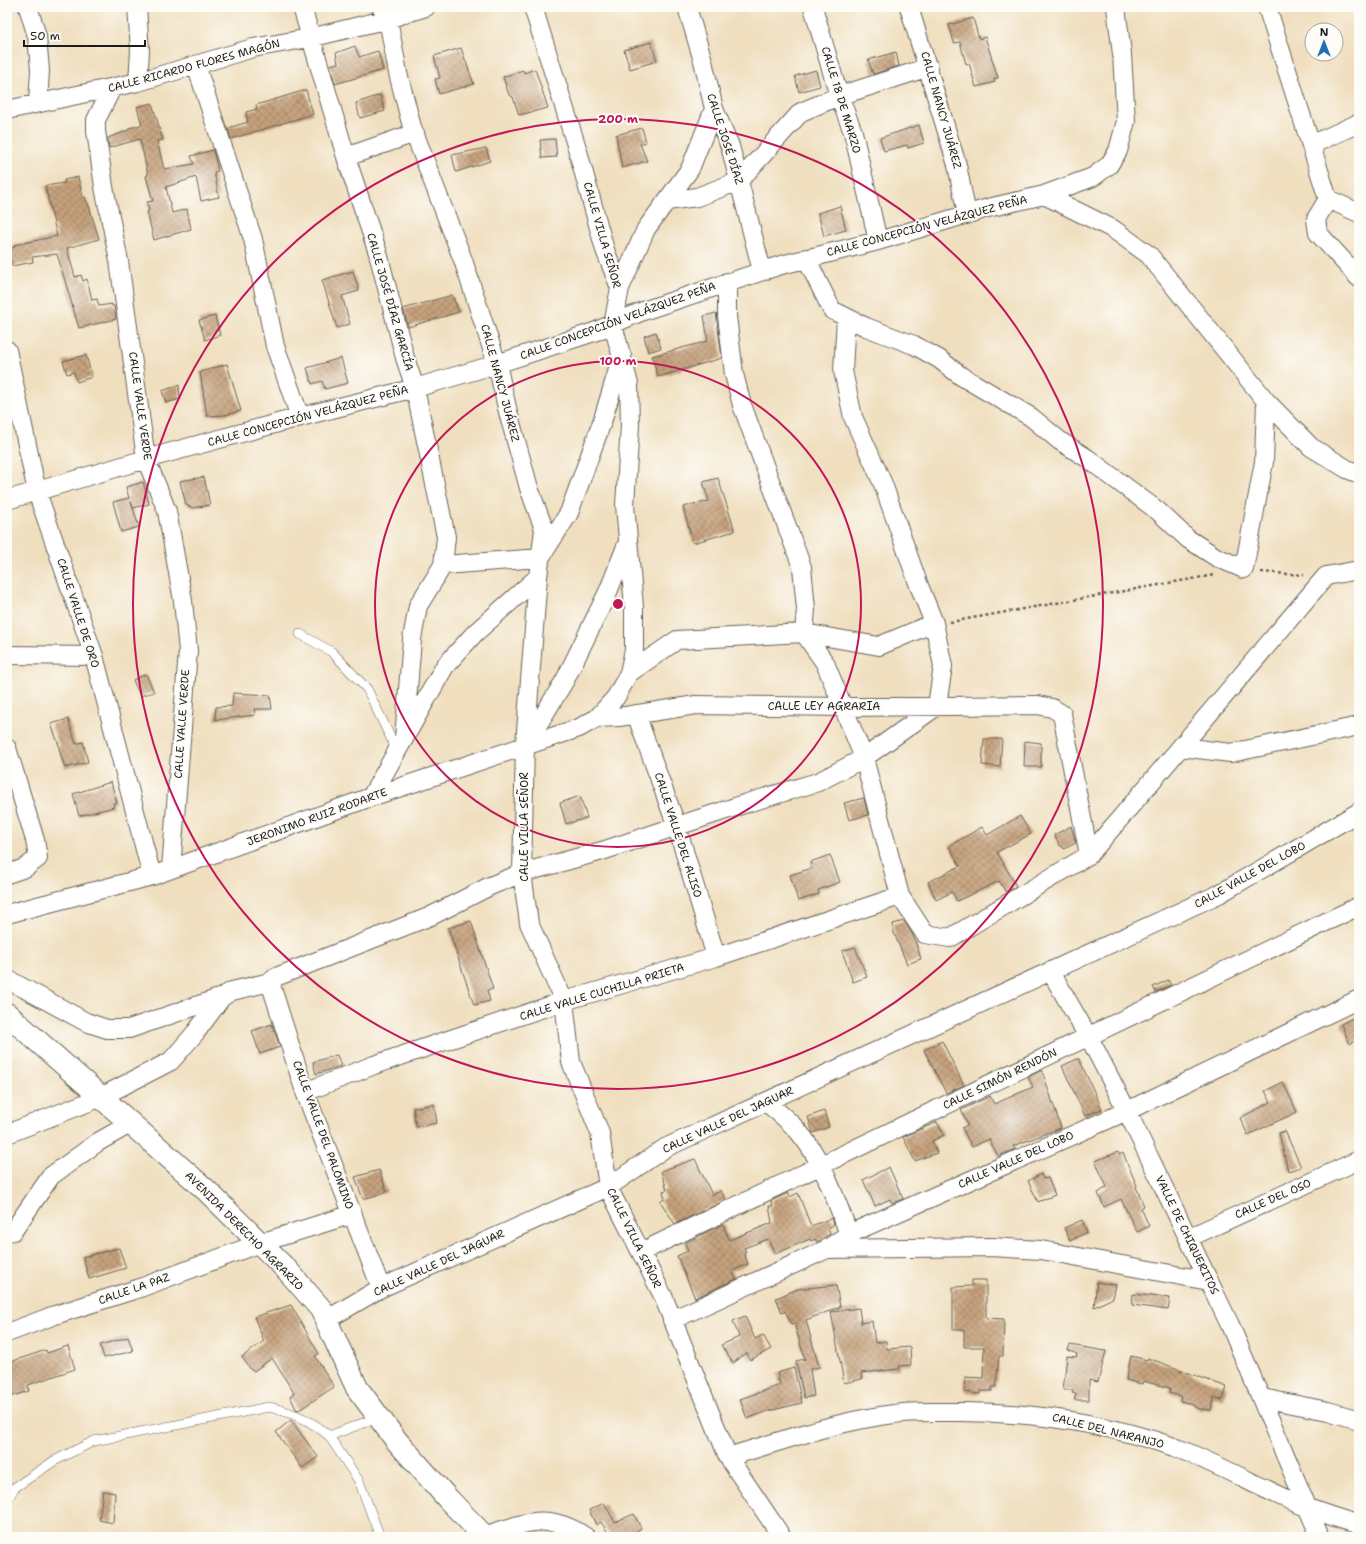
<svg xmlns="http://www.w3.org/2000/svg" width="1366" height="1544" viewBox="0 0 1366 1544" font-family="'Shantell Sans',sans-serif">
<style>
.building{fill:url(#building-cross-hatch)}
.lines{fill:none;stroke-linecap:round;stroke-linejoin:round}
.service-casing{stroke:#666055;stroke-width:10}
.minor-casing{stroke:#666055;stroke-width:20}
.tertiary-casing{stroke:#666055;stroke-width:24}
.path{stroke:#666055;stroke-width:2.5;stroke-dasharray:3 3;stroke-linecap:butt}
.service{stroke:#fff;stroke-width:9}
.minor{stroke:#fff;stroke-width:18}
.tertiary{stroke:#fff;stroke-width:22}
.ring{fill:none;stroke:#c2185b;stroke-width:2}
.labels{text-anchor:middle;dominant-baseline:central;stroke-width:4;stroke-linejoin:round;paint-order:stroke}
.street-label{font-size:11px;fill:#1c1c1c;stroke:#fdfcf7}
.centre{fill:#c2185b;stroke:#fdfcf7;stroke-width:2}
.ring-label{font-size:12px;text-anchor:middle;font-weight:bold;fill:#c2185b;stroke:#fdfcf7;stroke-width:4;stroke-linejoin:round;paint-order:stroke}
</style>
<defs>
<pattern id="building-cross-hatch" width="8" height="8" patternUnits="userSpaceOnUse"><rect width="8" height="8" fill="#c6a27d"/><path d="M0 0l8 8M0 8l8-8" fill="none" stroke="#a08366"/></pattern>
</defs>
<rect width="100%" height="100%" fill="#fdfcf7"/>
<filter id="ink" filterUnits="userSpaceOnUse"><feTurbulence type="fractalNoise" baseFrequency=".025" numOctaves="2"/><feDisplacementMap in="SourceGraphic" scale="8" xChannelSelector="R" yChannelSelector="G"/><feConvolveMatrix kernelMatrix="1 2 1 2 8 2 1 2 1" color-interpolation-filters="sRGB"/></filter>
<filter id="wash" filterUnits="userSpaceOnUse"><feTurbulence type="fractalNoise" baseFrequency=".012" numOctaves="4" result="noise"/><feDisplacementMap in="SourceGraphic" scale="16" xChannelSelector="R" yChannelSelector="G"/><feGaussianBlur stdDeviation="0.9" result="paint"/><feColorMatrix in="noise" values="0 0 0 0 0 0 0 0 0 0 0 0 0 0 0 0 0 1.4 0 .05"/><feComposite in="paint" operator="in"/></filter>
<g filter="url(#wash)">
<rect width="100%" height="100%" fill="#f0dfbf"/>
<g id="blocks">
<path class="building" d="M973,18L979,39L985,37L998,78L994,79L995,82L976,87L969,63L966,64L960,42L954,43L949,25Z
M651,42L657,61L630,69L624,50Z
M355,46L359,57L378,51L383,70L335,84L330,65L338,63L336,53Z
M461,48L474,84L439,94L435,79L440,78L434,56Z
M896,52L899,66L873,74L868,60Z
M535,69L548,108L519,115L513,97L509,95L503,77L523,70L524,73Z
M816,70L820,86L799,92L795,76Z
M306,90L313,114L231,139L228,128L248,122L246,112L257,109L256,105Z
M380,95L385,111L360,118L356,103Z
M152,103L163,140L157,141L164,169L194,164L191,156L213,150L218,171L214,172L219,197L201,201L196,177L166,187L172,213L187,209L191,229L154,240L147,212L149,211L147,202L153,201L146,176L148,175L140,139L109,148L108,138L129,130V128L142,125L137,107Z
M919,125L924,143L908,148L907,145L884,151L880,138Z
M642,128L646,142L640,144L647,161L622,168L616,135Z
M555,139L557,157L542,158L540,140Z
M486,148L490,161L456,172L452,155Z
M78,177L83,198L85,197L89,206L99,239L67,248L75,277L81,275L83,281L87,279L92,300L97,299L99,306L112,304V306H114L116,319L79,328L57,254L32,257L33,262L12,266L7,249L15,247L14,245L57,236L45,186L65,183L64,180Z
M840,206L846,230L824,236L818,213Z
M353,271L359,291L342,296L350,324L337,328L322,280Z
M452,295L459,312L408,327L403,309Z
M716,313L722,358L658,377L652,356L708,341L704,316Z
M215,316L220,335L205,340L199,320Z
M656,332L661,348L648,352L644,336Z
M86,355L92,377L77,382L74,372L67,374L63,361Z
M341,358L348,383L325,389L322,381L312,384L307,368Z
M227,364L241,411L225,415L207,416L200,372Z
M179,385L180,399L166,403L162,391Z
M204,477L210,505L193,508L186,505L180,481Z
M718,478L735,531L693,543L683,507L709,501L703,482Z
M143,482L149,504L133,508L131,502L139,527L121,532L113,502L129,498L126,487Z
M146,674L154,692L140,696L133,680Z
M233,693L270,695L272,709H254L255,715L215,720L216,707L232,706Z
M68,719L76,744L83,742L88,762L65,768L59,749L60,748L51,724Z
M984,739H1002L1000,767L982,765Z
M1025,741L1041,743V767H1024Z
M111,782L117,803H113L114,807L79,816L73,794Z
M580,796L587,818L566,824L560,803Z
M864,798L868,815L849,820L844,803Z
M1020,816L1031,834L997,852L1016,886L1006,892L999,881L957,901L952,892L936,900L928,882L960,866L949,846L982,827L987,835Z
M1071,826L1076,843L1064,849L1062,846H1060L1054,835Z
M830,855L840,882L818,890L819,894L798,901L790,875L812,868L810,862Z
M471,921L493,989L487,990L490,1001L474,1005L448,928Z
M904,921L913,935L921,959L907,964L894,933L893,924Z
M855,947L867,977L853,982L842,951Z
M1168,980L1171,985L1156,992L1153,987Z
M1359,1015V1039L1350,1044L1341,1024Z
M272,1024L280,1047L260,1054L252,1031Z
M942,1041L964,1085L946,1093L924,1050Z
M337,1055L341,1066L316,1074L313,1062Z
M1077,1059H1079L1102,1109L1085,1116L1062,1066Z
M1042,1070L1061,1128L1013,1146L1015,1149L998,1156L989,1139L972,1147L962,1128L968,1125L961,1110L990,1096L994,1104L1033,1087L1028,1077Z
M1283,1082L1297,1112L1248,1135L1240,1118L1271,1102L1265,1091Z
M434,1104L437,1123L416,1127L413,1108Z
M824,1111L829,1127L813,1133L808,1117Z
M937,1122L944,1135L932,1141L937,1153L915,1161L903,1137Z
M1285,1131L1301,1167L1288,1171L1279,1133Z
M1118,1152L1119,1155L1123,1153L1137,1186L1136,1187L1144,1206L1141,1208L1149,1226L1137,1232L1121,1199L1104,1207L1098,1193L1107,1187L1095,1161Z
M695,1159L712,1195L721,1191L726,1200L675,1224L660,1201L665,1199L663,1191L667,1190L661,1171Z
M889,1167L903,1199L892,1203L890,1199L875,1206L863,1180Z
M379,1170L387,1192L363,1199L355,1177Z
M1041,1174L1043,1179L1048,1178L1055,1195L1038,1202L1028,1181Z
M788,1193L790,1197L798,1193L811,1226L832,1218L834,1224L828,1229L830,1234L817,1242L815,1239L811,1241L810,1239L775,1254L768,1239L744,1248L746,1252L744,1253L748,1264L732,1271L736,1279L695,1298L677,1256L688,1251L685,1243L723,1224L729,1240L772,1223L769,1206H773L771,1201Z
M1082,1220L1087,1232L1070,1241L1064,1228Z
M119,1248L126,1268L89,1279L83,1257Z
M972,1280H986V1318L1004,1319L1003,1356H999L996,1387H992V1391H980V1394L964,1392L965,1377L983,1378L984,1347H964V1330H953V1287L972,1286Z
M1097,1282L1116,1285L1113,1298L1094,1307Z
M836,1285L840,1307L806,1320L819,1367L810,1369L814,1396L804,1398L796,1361L805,1359L794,1323L791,1324L785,1311L782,1313L776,1298L798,1289Z
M1133,1294L1170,1298L1168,1310L1132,1305Z
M291,1305L319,1354L315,1356L334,1387L299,1410L296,1409L290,1396L294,1393L272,1358L254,1371L251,1370L242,1357L264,1341L254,1317Z
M859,1308L861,1323L872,1321L875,1343L886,1341L887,1349L910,1347L911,1365L899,1366L900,1369L861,1373L862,1379L844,1383L831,1312Z
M745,1316L755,1339L763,1335L771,1349L750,1360L747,1353L733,1363L721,1345L739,1337L733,1321Z
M128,1337L133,1351L104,1358L100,1345Z
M1070,1345L1106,1351L1098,1382L1089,1380V1400H1074L1076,1394L1072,1393L1073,1390H1063L1067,1356L1076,1357L1077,1354L1068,1350Z
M68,1346L75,1369L28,1385L29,1391L7,1398V1363L46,1350L47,1353Z
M1131,1356L1147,1360L1148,1358L1227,1387L1223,1400L1213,1397L1211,1410L1200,1409L1193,1406V1404L1180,1401L1181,1396L1169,1393L1170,1388L1143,1381L1142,1384L1126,1380Z
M794,1368L802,1403L765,1412L747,1419L740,1399L780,1385L777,1373Z
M291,1420L318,1457L302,1468L276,1432Z
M103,1491L115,1493L113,1523L99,1520Z
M604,1503L615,1522L634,1514L641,1528L627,1537H611L601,1522L596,1525L589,1510Z"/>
</g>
</g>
<g filter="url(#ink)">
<use href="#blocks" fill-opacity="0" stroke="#666055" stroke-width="1"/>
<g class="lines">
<g class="service-casing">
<path id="service" d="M300,634L332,652L367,689L397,751
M329,1436L359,1481L380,1537
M7,1501L14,1488L54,1461L94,1441L269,1407C291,1412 312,1420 329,1436L379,1417"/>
</g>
<g class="minor-casing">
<path id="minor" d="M28,7L37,36L40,70L38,103
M137,7L140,51L138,82
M302,7L346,157L378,253L405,358L415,388L446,537L443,565L418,606L412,639L404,739
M381,7L388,19L398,73L412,127L463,260L497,364L508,412L529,488L544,529L538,577L525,744
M687,7L703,61L714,109L730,146L762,271
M813,7L839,96L853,132L878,241
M909,7L957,165L967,215
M1267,7L1328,199L1359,213
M196,65L253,239L275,346L300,417
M112,88L96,120V131L104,187L119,261L146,459L167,511L183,601L188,651L171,869
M7,110L138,82L253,48L310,38L388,19L426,7
M1311,145L1359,123
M346,157L415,133
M1044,195L1113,229L1149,255L1266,401L1311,447L1347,469L1359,474
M1328,199L1316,219L1318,233L1359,278
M667,201L697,197L739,181L801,112L839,96L929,67
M806,258L832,310L866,327L914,345L939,359L961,376L1031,417L1060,441L1087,458L1158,511L1188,539L1216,557L1244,569L1264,462L1266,401
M727,282V316L734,374L742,405L802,567L806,609L804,633L825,663L864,758L900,896L925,934L950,938L1089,855L1326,576L1359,570
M620,288L646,229L690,169L714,109
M7,350L37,492L94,656L152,876
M7,500L146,459L300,417L415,388L497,364L594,332L643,311L781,265L878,241L988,208L1044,195L1093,177L1109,165L1118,151L1126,121L1122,54L1116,7
M627,544L608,592L565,680L525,746L522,873L529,923L564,1001L571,1062L600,1133L608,1187L663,1296L728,1457L782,1537
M443,565L540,558L569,513L602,422L622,356
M7,655L94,656
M629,673L677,640L804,633L879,646L934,623
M636,714L677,827L716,957
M597,718L619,717L696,705L842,707L1038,705L1052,708L1062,714L1089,855
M1181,747L1231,753L1359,726
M7,748L35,840L38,858L25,868L7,874
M371,797L445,666L475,633L538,577
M7,914L152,876L371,797L579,728L597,718L616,697L629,673L634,650V607L625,505L630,425L629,384L613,325L620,288L605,250L577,148L533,7
M1051,972L1093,1045L1127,1111L1230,1325L1320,1537
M7,979L86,1022L107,1029H129L222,997
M270,982L305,1092L381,1288
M305,1092L374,1065L564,1001L716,957L900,896
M766,1102C777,1111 789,1121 798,1131C823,1160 835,1198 849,1234
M7,1134L99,1098L171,1061L196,1032L222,997L232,991L270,982L276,977L431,916L490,886L522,873L602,851L747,803L818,782L864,758L937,706L943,666L934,623L918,583L883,484L853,417L843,371L846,317
M7,1232L13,1231L51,1176L98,1142L130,1124
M1188,1238L1359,1160
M827,1249L992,1247L1041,1250L1209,1281
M641,1252L1359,906
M326,1320L381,1288L608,1187L665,1148L1219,894L1359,812
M672,1320L827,1249L849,1234L1127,1111L1359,999
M7,1333L55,1315L140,1288L260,1243L353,1214
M1262,1398L1328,1411L1359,1420
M728,1457C782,1441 837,1421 894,1414C912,1411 931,1412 950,1412C1026,1411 1102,1422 1174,1447C1219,1464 1261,1489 1306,1507C1323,1514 1341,1519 1359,1525
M484,1536C525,1523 547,1511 586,1537"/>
</g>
<g class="tertiary-casing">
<path id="tertiary" d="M7,1014L206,1190L288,1271L321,1309L357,1388L396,1440L449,1500L485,1537"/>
</g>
<path class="path" d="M1261,572L1304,575
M950,622L1214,575"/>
<use href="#service" class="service"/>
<use href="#minor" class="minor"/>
<use href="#tertiary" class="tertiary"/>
</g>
</g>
<g class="ring">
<circle cx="618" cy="604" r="243"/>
<circle cx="618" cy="604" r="485"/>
</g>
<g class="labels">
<g class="street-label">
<text transform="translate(194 66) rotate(-15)">CALLE RICARDO FLORES MAGÓN</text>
<text transform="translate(841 100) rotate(73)">CALLE 18 DE MARZO</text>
<text transform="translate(941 110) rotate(74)">CALLE NANCY JUÁREZ</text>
<text transform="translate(725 139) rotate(72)">CALLE JOSÉ DÍAZ</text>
<text transform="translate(927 226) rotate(-15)">CALLE CONCEPCIÓN VELÁZQUEZ PEÑA</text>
<text transform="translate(602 235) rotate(74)">CALLE VILLA SEÑOR</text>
<text transform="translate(390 302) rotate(74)">CALLE JOSÉ DÍAZ GARCÍA</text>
<text transform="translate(618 321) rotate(-20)">CALLE CONCEPCIÓN VELÁZQUEZ PEÑA</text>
<text transform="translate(500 383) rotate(75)">CALLE NANCY JUÁREZ</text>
<text transform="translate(140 406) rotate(82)">CALLE VALLE VERDE</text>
<text transform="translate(308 416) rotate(-15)">CALLE CONCEPCIÓN VELÁZQUEZ PEÑA</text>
<text transform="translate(78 613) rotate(72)">CALLE VALLE DE ORO</text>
<text x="824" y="706">CALLE LEY AGRARIA</text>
<text transform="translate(182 724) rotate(-86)">CALLE VALLE VERDE</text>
<text transform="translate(317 817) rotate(-20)">JERONIMO RUIZ RODARTE</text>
<text transform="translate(524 827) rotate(-90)">CALLE VILLA SEÑOR</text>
<text transform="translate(678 835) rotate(72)">CALLE VALLE DEL ALISO</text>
<text transform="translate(1250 875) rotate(-29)">CALLE VALLE DEL LOBO</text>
<text transform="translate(602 992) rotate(-17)">CALLE VALLE CUCHILLA PRIETA</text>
<text transform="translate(1000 1079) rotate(-26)">CALLE SIMÓN RENDÓN</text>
<text transform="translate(728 1120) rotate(-25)">CALLE VALLE DEL JAGUAR</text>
<text transform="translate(323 1135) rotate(70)">CALLE VALLE DEL PALOMINO</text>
<text transform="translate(1016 1160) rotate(-24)">CALLE VALLE DEL LOBO</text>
<text transform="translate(1273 1199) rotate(-24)">CALLE DEL OSO</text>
<text transform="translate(244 1231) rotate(45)">AVENIDA DERECHO AGRARIO</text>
<text transform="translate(1187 1235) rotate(64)">VALLE DE CHIQUERITOS</text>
<text transform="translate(634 1238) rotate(64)">CALLE VILLA SEÑOR</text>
<text transform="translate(439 1263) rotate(-25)">CALLE VALLE DEL JAGUAR</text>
<text transform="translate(134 1289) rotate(-19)">CALLE LA PAZ</text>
<text transform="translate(1108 1431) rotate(14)">CALLE DEL NARANJO</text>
</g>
</g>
<circle cx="618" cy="604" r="6" class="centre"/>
<g class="ring-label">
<text x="618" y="123">200 m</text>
<text x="618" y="365">100 m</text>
</g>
<rect width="1366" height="1544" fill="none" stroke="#fdfcf7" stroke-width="24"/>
<g transform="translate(1324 42)"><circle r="19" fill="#fdfcf7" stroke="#a3a29f"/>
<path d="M0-3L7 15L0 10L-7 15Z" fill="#1f6fb2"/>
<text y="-6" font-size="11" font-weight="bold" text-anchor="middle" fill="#1c1c1c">N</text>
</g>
<path d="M24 40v6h121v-6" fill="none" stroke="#1c1c1c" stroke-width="2"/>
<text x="30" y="40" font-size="12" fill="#1c1c1c" stroke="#fdfcf7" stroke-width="3" paint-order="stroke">50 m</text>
</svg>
